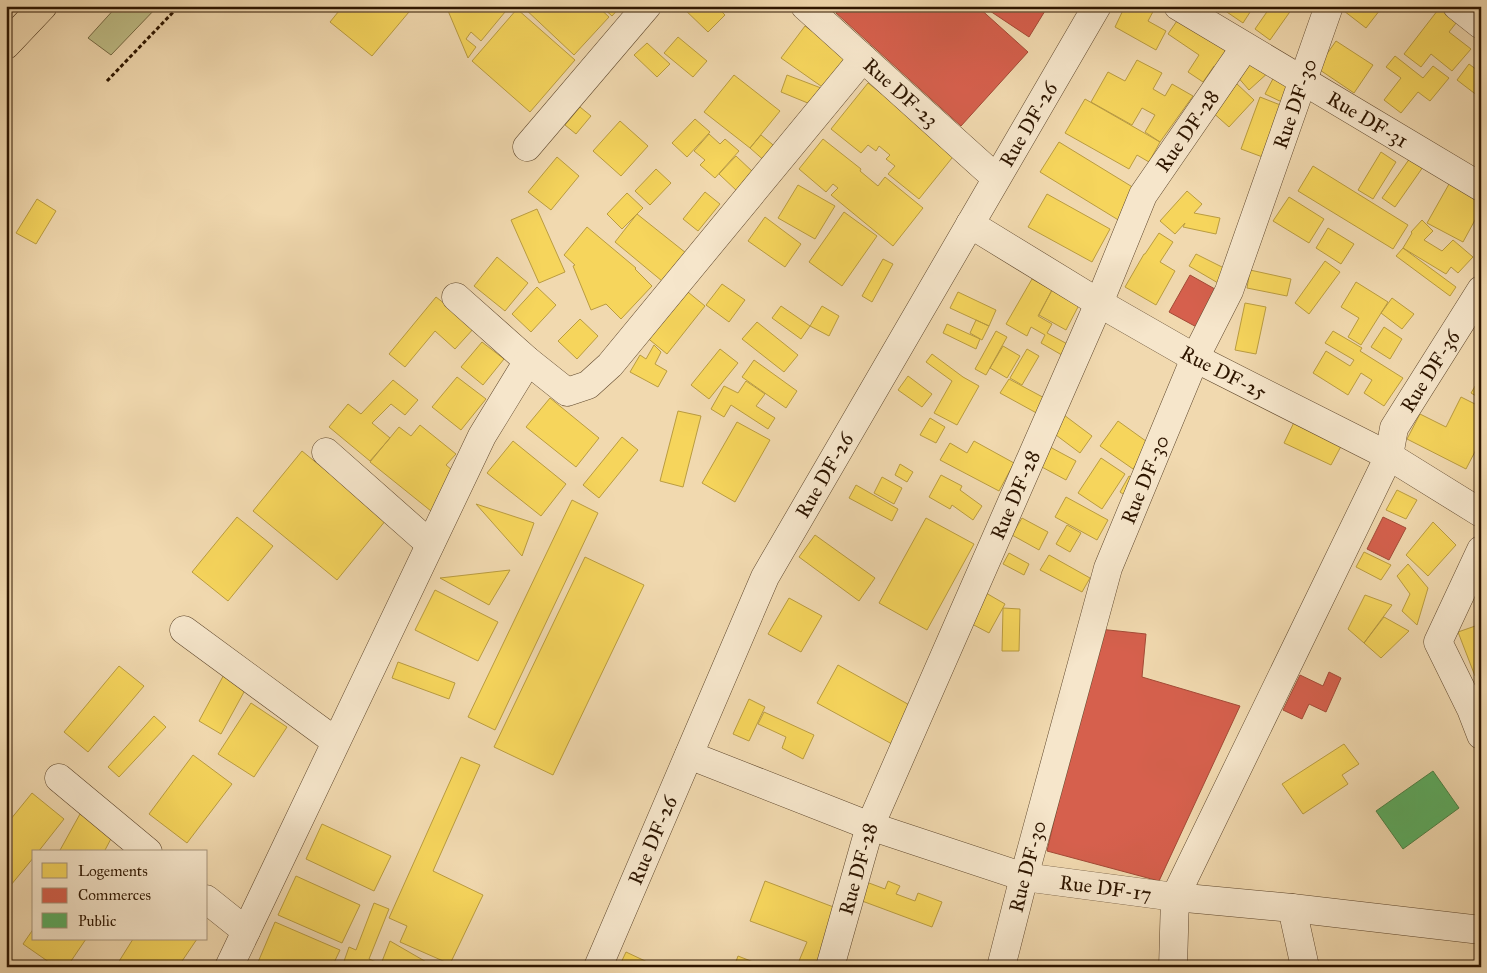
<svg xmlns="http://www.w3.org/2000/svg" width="1487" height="973" viewBox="0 0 1487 973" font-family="'IM FELL Great Primer',serif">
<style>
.green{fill:#bfbe87;stroke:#766a44}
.homes{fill:#f6d55c;stroke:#ba9c40}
.shops{fill:#d6604d;stroke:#a44a36}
.public{fill:#5aae61;stroke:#4d8044}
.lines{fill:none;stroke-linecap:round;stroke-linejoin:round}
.minor-casing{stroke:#5f472c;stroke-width:29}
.highway-casing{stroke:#2e1600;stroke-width:29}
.path{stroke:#2e1600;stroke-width:3;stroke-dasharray:4 2.5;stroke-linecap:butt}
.minor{stroke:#f6e6cb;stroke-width:28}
.highway{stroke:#f1d9af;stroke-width:28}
.labels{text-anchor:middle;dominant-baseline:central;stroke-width:5;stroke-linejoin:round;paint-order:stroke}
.street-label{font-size:20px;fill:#2e1600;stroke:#f6e6cb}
</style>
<rect width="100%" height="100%" fill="#f1d9af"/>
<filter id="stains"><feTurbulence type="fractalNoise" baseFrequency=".004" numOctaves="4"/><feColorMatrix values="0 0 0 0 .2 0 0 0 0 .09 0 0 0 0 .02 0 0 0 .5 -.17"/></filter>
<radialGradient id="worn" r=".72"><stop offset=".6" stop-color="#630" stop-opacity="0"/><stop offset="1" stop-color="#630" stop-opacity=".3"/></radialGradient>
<path class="green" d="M117,6H158L111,55L88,38Z"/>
<path class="homes" d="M343,6H414L372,56L330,22Z
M446,6H510L481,41L471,32L466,39L476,47L468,58Z
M522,6H527L531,10L534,6H597L609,17L574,55Z
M601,6H621L612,16Z
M681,6H716L725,15L708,32Z
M1125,6H1156L1148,21L1166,31L1156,50L1115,27Z
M1218,6H1254L1243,23Z
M1271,6H1294L1270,40L1255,29Z
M1347,6H1383L1366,28L1344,11Z
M1441,6H1444L1460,18L1449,32L1471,49L1452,71L1431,54L1421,67L1404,54Z
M517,9L575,60L530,112L472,61Z
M1181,15L1231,51L1217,69L1214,66L1203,82L1188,72L1199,55L1168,34Z
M805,26L851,60L828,91L781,58Z
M678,37L707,61L693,77L664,53Z
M1336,41L1373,65L1354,93L1317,68Z
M647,43L670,64L657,77L634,55Z
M1257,56L1270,71L1249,90L1236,75Z
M1395,56L1423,78L1433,66L1449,78L1430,101L1418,92L1401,113L1384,100L1401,78L1386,67Z
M1137,60L1162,73L1153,89L1165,96L1172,84L1193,96L1160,142L1145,132L1155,115L1142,108L1132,125L1091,102L1108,72L1125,81Z
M1469,64L1481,73V93L1478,96L1457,80Z
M1277,71L1297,81L1286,104L1265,94Z
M734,75L780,111L750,148L704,112Z
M787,75L821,88L815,106L781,92Z
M868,83L956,153L919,199L888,174L895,166L886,159L890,155L879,146L876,151L868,145L861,153L831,129Z
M1236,83L1254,100L1229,127L1210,110Z
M1260,97L1288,108L1268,159L1241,149Z
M1085,99L1160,142L1149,162L1137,155L1129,169L1065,133Z
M580,107L591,116L576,134L565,125Z
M695,119L710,132L687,157L672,143Z
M620,121L648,146L621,176L593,151Z
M709,134L720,144L725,139L739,151L715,178L700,165L705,160L694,151Z
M761,135L778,149L767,163L750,148Z
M823,139L861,169L860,171L878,186L885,177L923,208L893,246L831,195L838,188L833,184L826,192L799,169Z
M1059,142L1139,191L1120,221L1040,172Z
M1381,152L1396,162L1373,199L1358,190Z
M736,156L754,173L737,191L719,174Z
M557,157L579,176L551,210L528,192Z
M1410,158L1423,167L1395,207L1382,198Z
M1313,166L1408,225L1393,249L1298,191Z
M656,169L671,183L650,205L635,191Z
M1453,177L1481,192V209L1463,242L1427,223Z
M798,185L835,206L815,239L778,218Z
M1187,191L1202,204L1194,213L1220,218L1216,234L1183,227L1185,223L1175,234L1160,221Z
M705,192L720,204L698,231L683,219Z
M627,193L643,208L622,229L607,214Z
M1047,194L1110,229L1092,262L1028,227Z
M1289,197L1324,219L1309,243L1273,221Z
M37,199L56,211L36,244L16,233Z
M537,209L565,272L539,283L511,220Z
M844,212L877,236L842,286L809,262Z
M637,214L686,253L662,281L615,242Z
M765,217L801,244L785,267L748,241Z
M1422,220L1433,231L1424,240L1442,251L1453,240L1473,257L1458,273L1451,267L1446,274L1403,248L1412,233L1411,232Z
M587,227L636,268L635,269L652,286L621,319L606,304L591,310L573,266L575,265L564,255Z
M1328,228L1354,244L1341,264L1316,248Z
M1159,233L1173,242L1160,262L1175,271L1156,305L1125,287L1144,254H1145Z
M1403,248L1456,287L1450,296L1396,256Z
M1196,254L1226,269L1218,283L1189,266Z
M497,257L528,283L505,311L474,286Z
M883,259L893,264L872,302L862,296Z
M1325,261L1340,272L1309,314L1295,303Z
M1250,270L1291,279L1287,296L1247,288Z
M1032,279L1052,290L1038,316L1052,324L1047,333L1073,347L1067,358L1041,343L1045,335L1031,327L1027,336L1006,324Z
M1356,282L1388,302L1361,345L1348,337L1359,318L1341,307Z
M722,284L745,300L729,322L706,305Z
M537,287L556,305L531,332L512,314Z
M683,288L705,306L667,354L645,336Z
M1052,290L1079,305L1066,330L1039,315Z
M958,292L996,310L989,326L950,308Z
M436,297L475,327L455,349L435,331L405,367L389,354Z
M1392,298L1414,314L1402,329L1381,313Z
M1245,303L1266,307L1256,354L1235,350Z
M781,306L810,326L801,339L772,318Z
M822,306L839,316L829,336L810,326Z
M580,319L598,336L577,359L558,341Z
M976,320L989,326L982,340L970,333Z
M757,322L798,355L784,372L742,339Z
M947,324L980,339L976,349L943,333Z
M1384,327L1402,339L1390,359L1371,347Z
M996,331L1007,337L986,375L975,369Z
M1333,331L1362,348L1360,351L1403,378L1384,406L1364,393L1372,380L1361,373L1348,395L1313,373L1326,351L1350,366L1354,360L1325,343Z
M482,342L504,359L483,385L461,367Z
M654,345L661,352L655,364L667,371L658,387L630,372L640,355L646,359Z
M1003,346L1020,356L1007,378L990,368Z
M720,349L738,363L709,399L691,385Z
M1027,349L1039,356L1022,385L1010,378Z
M932,354L963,377L979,386L957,425L934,413L952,381L926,362Z
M754,360L797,391L786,408L742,377Z
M908,376L932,394L922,407L898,390Z
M457,377L486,399L461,430L432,407Z
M1480,378L1481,379V399L1471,393Z
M1009,379L1050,401L1042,416L1000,393Z
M393,380L418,400L405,415L391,404L372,423L390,438L370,461L329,427L348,404L361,414Z
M746,381L765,394L756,406L775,418L768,429L731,405L724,417L711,409L724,386L738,393Z
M1461,397L1481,407V440L1466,469L1407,439L1420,414L1446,427Z
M550,398L599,438L576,467L526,427Z
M678,411L701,416L683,487L660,481Z
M1298,414L1346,437L1331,465L1284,443Z
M1064,415L1092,436L1080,453L1052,432Z
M930,418L945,427L936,443L920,435Z
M1118,421L1150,444L1133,469L1100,446Z
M737,422L770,440L735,502L702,483Z
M420,425L456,454L446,465L459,476L431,511L370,462L399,427L411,436Z
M622,437L638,450L599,498L583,485Z
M513,441L566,484L541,516L487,473Z
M974,441L1014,463L999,491L940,460L950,443L967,453Z
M1050,447L1076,461L1066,480L1040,466Z
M302,451L386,520L337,580L253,511Z
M1101,458L1125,474L1102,509L1078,493Z
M900,464L913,472L907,482L895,475Z
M941,475L962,486L960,490L982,506L973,520L952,505L950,509L929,497Z
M1129,476L1139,481L1129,498L1120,492Z
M882,477L902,488L894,504L874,493Z
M856,485L898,509L892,521L849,498Z
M1397,490L1417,500L1406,519L1386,510Z
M1066,497L1108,520L1097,540L1055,517Z
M572,500L598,513L495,730L468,717Z
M476,504L534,523L522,556Z
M237,517L273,546L228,601L192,572Z
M926,518L974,544L927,630L879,603Z
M1022,518L1048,532L1039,550L1012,535Z
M1433,522L1456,545L1428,576L1406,555Z
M1067,525L1081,533L1070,552L1056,544Z
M815,535L875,578L859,601L799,557Z
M1364,552L1391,565L1381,580L1356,567Z
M1009,553L1029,564L1024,575L1003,564Z
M1049,555L1090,578L1082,592L1040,570Z
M585,557L644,585L553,775L494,747Z
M1408,564L1428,588L1417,625L1402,611L1410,594L1397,576Z
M510,570L489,605L440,578Z
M435,590L498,622L478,661L415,630Z
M986,593L1005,604L989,633L970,623Z
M1365,595L1392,605L1364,643L1348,629Z
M789,598L822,616L801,652L768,634Z
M1003,608L1020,609L1019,651H1002Z
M1384,617L1409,631L1381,658L1364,643Z
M1481,624V673L1475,676L1458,632Z
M398,662L455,683L449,699L392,678Z
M838,665L913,707L892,744L817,703Z
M119,666L144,686L88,752L64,732Z
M227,669L250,681L221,734L199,721Z
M749,699L765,707L749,741L733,734Z
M251,703L287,727L254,777L218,754Z
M764,712L814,735L803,759L782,748L786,737L758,724Z
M154,716L166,727L119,777L108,767Z
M1344,744L1359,764L1342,775L1348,784L1303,814L1282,784Z
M193,755L232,784L187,843L149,814Z
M461,757L480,765L433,871L483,895L450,964L400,942L407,926L389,918Z
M32,793L64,819L38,852H34V857L6,891V825Z
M80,814L114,833L104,852H59Z
M322,824L391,856L374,891L306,859Z
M296,876L360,905L342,943L278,915Z
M861,880L885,889L888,881L900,886L896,894L915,901L918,893L942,902L932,927L854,898Z
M765,881L844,911L823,967H814L799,961L807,942L750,921Z
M374,903L389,909L369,959L381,964L390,941L435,967H342L349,947L356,950Z
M275,922L340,950L332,967H256Z
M34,928V939H86L67,967H56L23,944Z
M133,939H197L178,967H124L118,963Z
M626,952L658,967H619Z
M738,956L766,967H734Z"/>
<path class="shops" d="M841,6H977L1028,52L961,126L836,13Z
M990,6H1048L1029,37L987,9Z
M1190,275L1222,293L1202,330L1169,312Z
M1383,517L1406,528L1389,560L1367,549Z
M1099,629L1146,634L1142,677L1240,706L1159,881L1047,851Z
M1329,672L1341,678L1326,712L1309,704L1302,719L1283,710L1300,675L1323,686Z"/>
<path class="public" d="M1433,771L1459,808L1403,849L1376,811Z"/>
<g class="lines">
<g class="minor-casing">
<g id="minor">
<path id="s1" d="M805,6L996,178"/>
<path id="s2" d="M1178,6L1481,187"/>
<path d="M1457,6L1481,25"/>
<path d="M527,147L647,6"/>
<path id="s3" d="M970,224L1099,303L1195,358L1389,456L1481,513"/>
<path d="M456,297L528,361L567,392L588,385L610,365L863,58"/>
<path d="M326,452L430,544"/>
<path d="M1481,550L1438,642L1471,709L1481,735"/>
<path d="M184,630L335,741"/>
<path id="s4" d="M689,755L870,826L1024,877L1175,897L1292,908L1481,930"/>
<path d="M59,778L148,852"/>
<path d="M206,899L246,931"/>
<path d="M1292,908L1305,967"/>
<path d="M229,967L482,436L528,361"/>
<path id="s5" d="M598,967L765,577L1097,6"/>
<path id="s6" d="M830,967L870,826L1099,303L1143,195L1245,47"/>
<path id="s7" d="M1001,967L1024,877L1108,568L1195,358L1229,291L1329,6"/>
<path id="s8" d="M1173,967L1175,897L1389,456L1394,428L1481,290"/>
</g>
</g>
<g class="highway-casing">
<path id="highway" d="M6,45L43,6"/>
</g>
<path class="path" d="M107,81L179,6"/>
<use href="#minor" class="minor"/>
<use href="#highway" class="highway"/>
</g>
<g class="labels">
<g class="street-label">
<text stroke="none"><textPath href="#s1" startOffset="129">Rue DF-23</textPath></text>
<text stroke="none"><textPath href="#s7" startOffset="914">Rue DF-30</textPath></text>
<text stroke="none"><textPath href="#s2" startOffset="221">Rue DF-31</textPath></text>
<text stroke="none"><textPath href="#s5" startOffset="948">Rue DF-26</textPath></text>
<text stroke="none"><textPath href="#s6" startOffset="912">Rue DF-28</textPath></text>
<text stroke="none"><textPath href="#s8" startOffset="656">Rue DF-36</textPath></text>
<text stroke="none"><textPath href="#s3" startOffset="294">Rue DF-25</textPath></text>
<text stroke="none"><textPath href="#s5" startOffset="542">Rue DF-26</textPath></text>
<text stroke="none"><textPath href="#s7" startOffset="509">Rue DF-30</textPath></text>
<text stroke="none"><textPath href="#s6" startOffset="508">Rue DF-28</textPath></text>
<text stroke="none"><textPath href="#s5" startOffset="138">Rue DF-26</textPath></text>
<text stroke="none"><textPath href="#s7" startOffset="104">Rue DF-30</textPath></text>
<text stroke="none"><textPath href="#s6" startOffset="102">Rue DF-28</textPath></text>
<text stroke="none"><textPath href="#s4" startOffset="439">Rue DF-17</textPath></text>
</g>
</g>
<rect width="1487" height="973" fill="none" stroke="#f1d9af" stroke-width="25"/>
<rect x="8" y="8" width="1472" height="958" fill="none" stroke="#2e1600" stroke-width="2.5"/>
<rect x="12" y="12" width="1462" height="948" fill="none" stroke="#2e1600"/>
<rect x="32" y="850" width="175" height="90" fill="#f6e6cb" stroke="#a6937a"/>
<rect x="42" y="863" width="25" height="15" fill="#f6d55c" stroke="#a6937a"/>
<text x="78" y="876" font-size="15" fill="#2e1600">Logements</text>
<rect x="42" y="888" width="25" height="15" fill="#d6604d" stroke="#a6937a"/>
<text x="78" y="900" font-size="15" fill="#2e1600">Commerces</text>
<rect x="42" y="913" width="25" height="15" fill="#5aae61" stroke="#a6937a"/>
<text x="78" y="926" font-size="15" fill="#2e1600">Public</text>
<rect width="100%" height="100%" filter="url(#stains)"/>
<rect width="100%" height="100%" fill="url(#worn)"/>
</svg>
